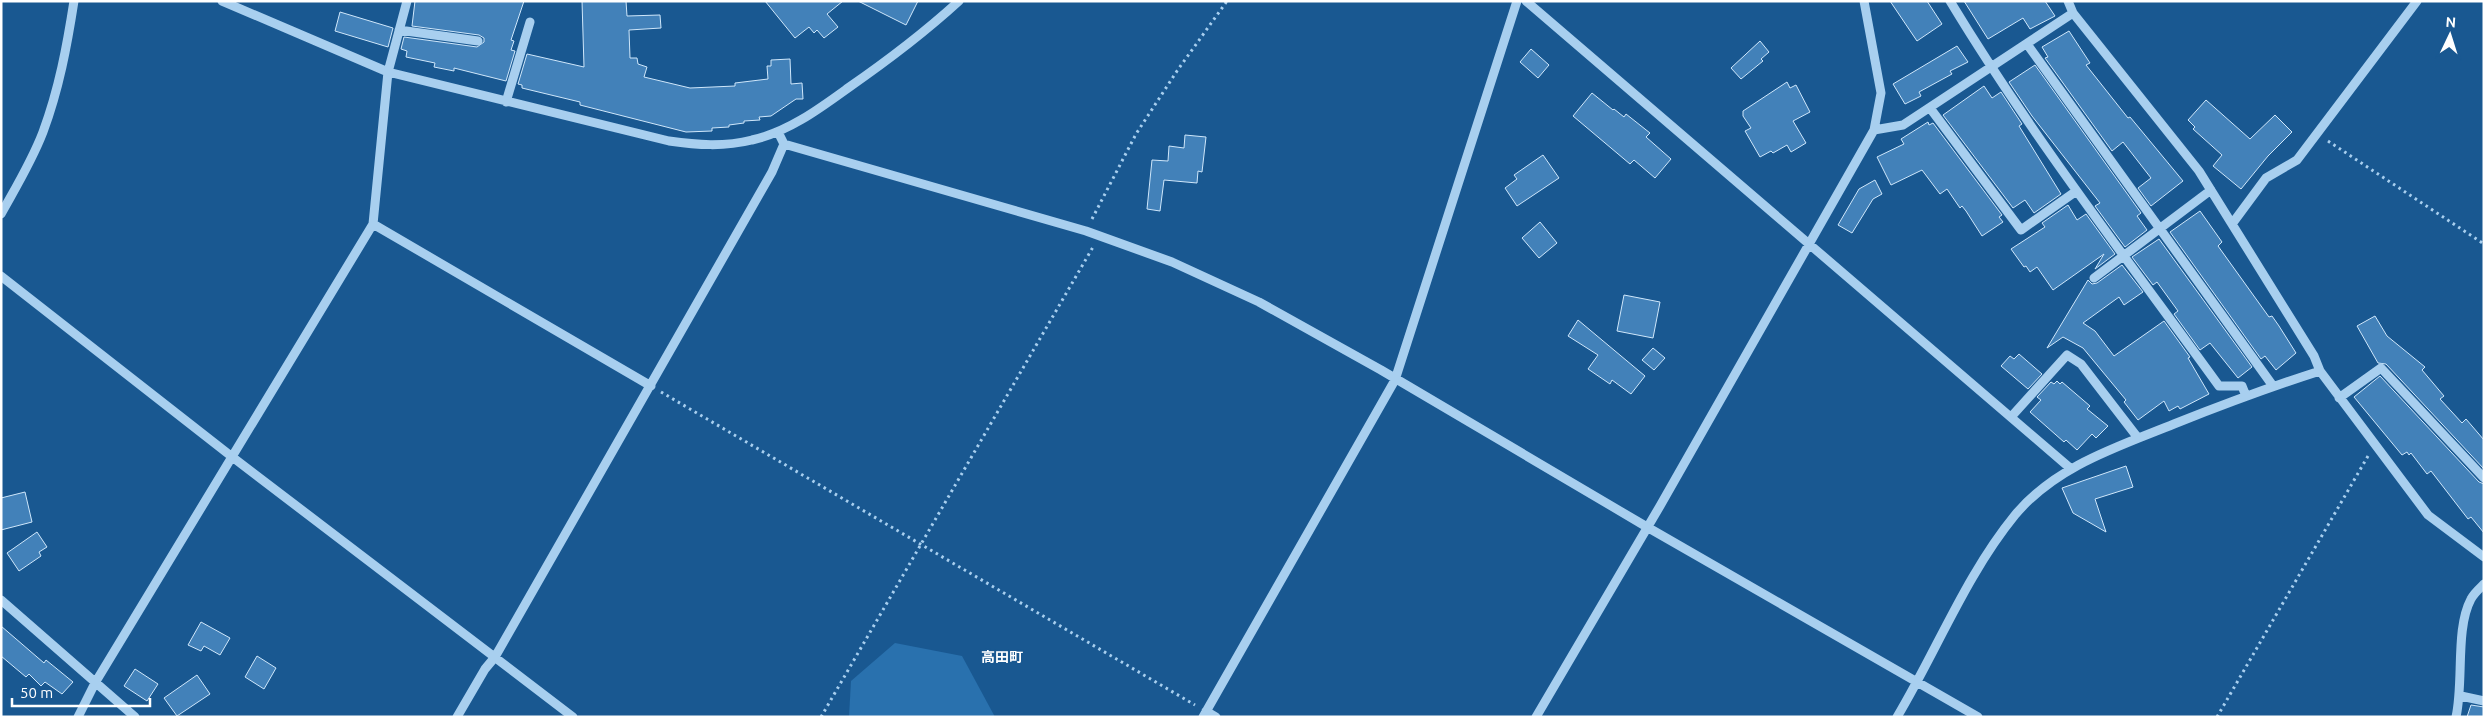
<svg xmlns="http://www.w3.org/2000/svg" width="2485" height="718" viewBox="0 0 2485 718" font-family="Ubuntu,'Noto Sans JP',sans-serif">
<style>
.green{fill:#2971ae}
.building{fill:#4281b9;stroke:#cfe7fb}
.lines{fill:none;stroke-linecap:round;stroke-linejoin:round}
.path{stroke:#a8cfef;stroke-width:3;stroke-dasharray:2.5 4;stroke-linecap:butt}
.minor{stroke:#a8cfef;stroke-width:9}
.labels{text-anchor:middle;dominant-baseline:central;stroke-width:4;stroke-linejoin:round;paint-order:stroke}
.neighbourhood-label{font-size:14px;font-weight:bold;fill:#fff;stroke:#195891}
</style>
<rect width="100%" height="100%" fill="#195891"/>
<path class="green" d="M895,643L962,656L995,717H849L851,681Z"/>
<path class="building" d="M415,1H524L511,40L514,41L511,50L515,51L506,81L454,68V71L434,67L435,63L406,57L407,51L401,49L404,37L477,47L484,42V38L479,35L412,26Z
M582,1H626L627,16L660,15L661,28L629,30L630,58H637L638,64L647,67L644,77L690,88L735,86V83L768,79L767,66H771V60L790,59L791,84L802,83L803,99H796L771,116L759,117L760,120L744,121V123L729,125V127L712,128V131L686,132L580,105V102L522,88V85L518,84L527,54L584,67Z
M765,1H843L827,14L838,27L824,38L817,30L814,33L809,27L795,38Z
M858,1H918L906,25Z
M1890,1H1927L1942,24L1917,41Z
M1964,1H2045L2055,16L2030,29L2023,18L1988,39Z
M340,12L393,28L388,47L335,31Z
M2069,31L2090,63L2086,65L2128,118L2130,117L2183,181L2151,206L2138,188L2151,178L2123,142L2112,151L2045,58L2048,57L2042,47Z
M1760,41L1769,52L1761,59L1763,61L1741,79L1731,68Z
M1957,46L1968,62L1950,71L1952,74L1919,92L1921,96L1905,104L1893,84Z
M1531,49L1549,65L1538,78L1520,62Z
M2035,65L2141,213L2137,216L2147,230L2125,247L2095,206L2100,203L2032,116L2009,82Z
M1787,82L1790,88L1796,85L1810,112L1793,121L1806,143L1791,152L1787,145L1773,153L1771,151L1760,157L1745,131L1751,128L1743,116V111Z
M1984,86L1992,98L2001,92L2022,124L2019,126L2061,194L2034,213L2025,200L2013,208L1943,115Z
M1592,93L1613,110L1614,109L1624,117L1626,114L1650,133L1646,137L1671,159L1655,178L1634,160L1630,164L1573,116Z
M2206,100L2250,139L2275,115L2292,132L2268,156L2241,189L2213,166L2222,155L2193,129L2195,127L2188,120Z
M1928,122L1929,125L1933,123L2002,215L1999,217L2003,222L1982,236L1966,211L1962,206L1960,208L1947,189L1940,194L1922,170L1891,185L1877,157L1904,144L1901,139Z
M1185,135L1206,137L1202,172L1198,171L1197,183L1164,180L1160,211L1147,209L1152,160L1168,161L1169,146L1184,148Z
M1543,155L1559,178L1517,206L1505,188L1517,179L1514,175Z
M1875,180L1882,194L1873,199L1852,233L1838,225L1859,189Z
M2068,205L2077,220L2086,214L2115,254L2095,269L2104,254L2053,290L2037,267L2030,272L2026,266L2024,267L2011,249L2045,227L2042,223Z
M2200,211L2222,242L2218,246L2269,317L2272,316L2279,326L2296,353L2276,370L2265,356L2261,359L2170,232Z
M1540,222L1557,243L1539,258L1522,238Z
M2159,239L2252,367L2238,378L2210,343L2200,350L2174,314L2178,311L2157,282L2153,285L2132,257Z
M2122,265L2143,292L2124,305L2119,297L2083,323L2095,331L2114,356L2164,321L2190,357L2188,358L2209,394L2180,409L2178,406L2169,411L2164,401L2138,420L2124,402L2126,400L2083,348L2063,337L2047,348L2088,280L2092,284L2097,283Z
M1624,295L1660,302L1653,338L1617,331Z
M2375,316L2387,336L2425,367L2422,370L2444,396L2440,399L2462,423L2466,419L2484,440V469L2386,364L2378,363L2357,326Z
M1578,320L1645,376L1631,394L1612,380L1610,384L1588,369L1598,355L1568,336Z
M1653,348L1665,358L1654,370L1642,360Z
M2019,354L2042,374L2028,389L2001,366L2010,356L2014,359Z
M2380,376L2479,482L2484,484V533L2471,517L2468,519L2431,471L2427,474L2411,453L2409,455L2407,452L2402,455L2354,397Z
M2057,381L2060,384L2062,382L2090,406L2087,409L2108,426L2096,438L2092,434L2077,450L2066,440L2064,442L2030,412L2041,400L2037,397L2051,382L2054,384Z
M2126,466L2133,487L2095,499L2106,532L2073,513L2062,488Z
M25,492L32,522L1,530V498Z
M37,532L47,547L39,552L41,556L19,571L7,553Z
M201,622L230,638L220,655L204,646L201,651L188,645Z
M1,626L44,663L46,660L73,682L62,694L45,682L41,686L29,674L26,677L1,656Z
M257,656L276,668L264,689L245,677Z
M135,669L158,684L147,701L124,686Z
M197,675L210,694L177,716L164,698Z
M2471,705L2484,707V717H2467Z"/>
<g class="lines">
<path class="path" d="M2328,141L2484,244
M1092,219L1136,134L1177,71L1227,1
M661,392L1195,705
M821,717L1093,247
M2217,717L2368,456"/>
<path class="minor" d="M222,1L388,72L669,141C697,145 724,147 752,140C788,132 819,109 848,88C887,61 924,33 959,1
M1526,1L2070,468
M1950,1C2031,135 2127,259 2219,386H2242L2246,396
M2068,1L2073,13L2199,171L2314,356L2320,371L2428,515L2484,557
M399,30L478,41
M2027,44L2273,386
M506,102L530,22
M1930,108L2021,230L2075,192
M1874,130L1903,125L2073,13
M778,132L784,144L1086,231L1172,262L1259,302L1381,370L1647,527L1978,717
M1,214C16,187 32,161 43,132C59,89 67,46 74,1
M373,224L651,386
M2232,224L2266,178L2297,160L2417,1
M1,276L231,456L573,717
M2094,278L2211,190
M2339,398L2381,368L2484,478
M2011,417L2067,355L2081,364L2138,438
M1,600L135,717
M2461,696L2484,701
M1206,711L1216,717
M78,717L95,683L373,224L388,72L407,1
M457,717L485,669L495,657L772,172L784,144
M1203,717L1395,380L1517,1
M1536,717L1660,506L1874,130L1881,93L1864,1
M1897,717C1937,650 1966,575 2015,515C2056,466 2117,447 2174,424C2222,405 2270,387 2320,371
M2456,717C2464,681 2455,629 2471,599C2474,593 2480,588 2484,584"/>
</g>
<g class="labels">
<g class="neighbourhood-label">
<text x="1002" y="657">高田町</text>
</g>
</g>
<rect width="2485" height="718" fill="none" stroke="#ffffff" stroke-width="5"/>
<g transform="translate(2450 35) rotate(4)" stroke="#195891" stroke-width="4" paint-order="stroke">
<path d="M0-4L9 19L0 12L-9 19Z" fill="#ffffff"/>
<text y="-8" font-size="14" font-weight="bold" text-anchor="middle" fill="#ffffff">N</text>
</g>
<path d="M12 698v8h138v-8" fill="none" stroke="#ffffff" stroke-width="2.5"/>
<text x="20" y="698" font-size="15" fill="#ffffff" stroke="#195891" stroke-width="4" paint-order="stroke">50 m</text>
</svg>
